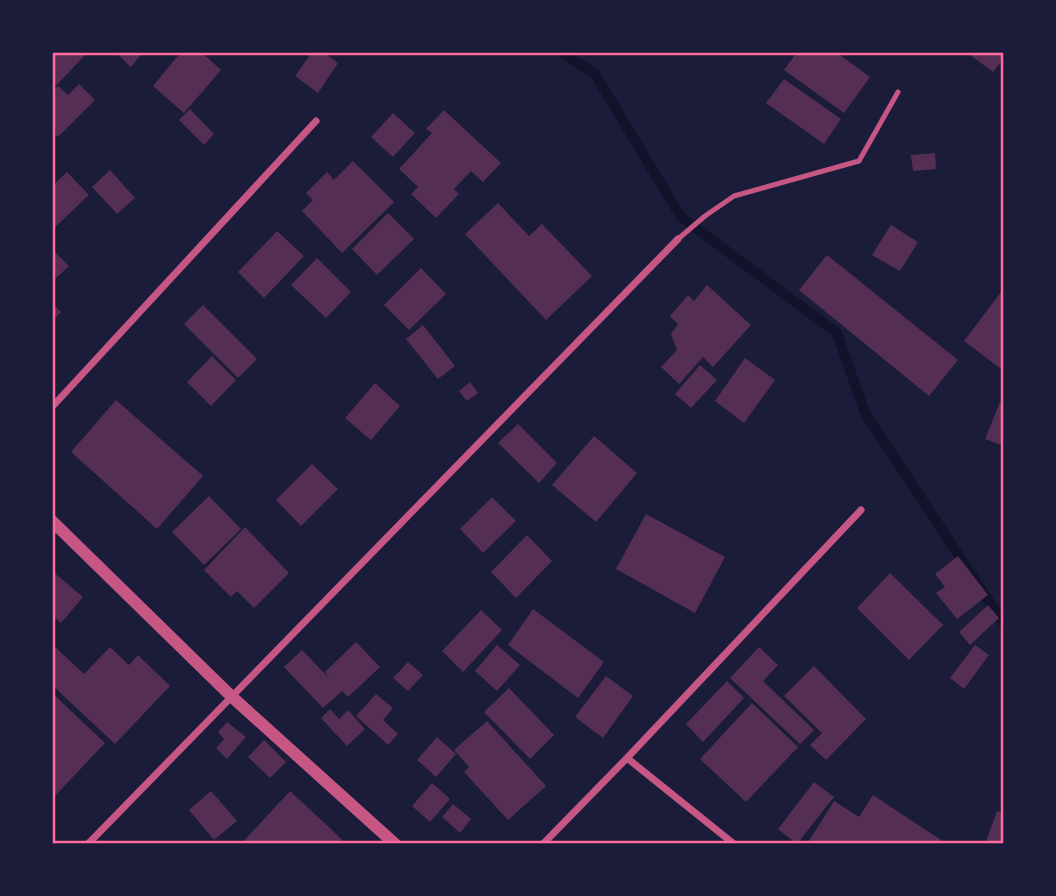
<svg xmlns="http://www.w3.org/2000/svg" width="1056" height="896" viewBox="0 0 1056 896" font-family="Lato,sans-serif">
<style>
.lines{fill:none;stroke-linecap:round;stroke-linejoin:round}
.stream{stroke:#12122b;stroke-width:10}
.building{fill:#542f53}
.service{stroke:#c65784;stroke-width:5}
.minor{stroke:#c65784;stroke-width:7}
.tertiary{stroke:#c65784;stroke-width:12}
.neatline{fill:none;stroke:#ff6b9d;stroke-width:2.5}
</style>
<rect width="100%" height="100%" fill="#1b1b3a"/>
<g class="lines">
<path class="stream" d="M561,52L595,74L681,217L837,333L865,413L1004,624"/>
</g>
<path class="building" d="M52,52H88L52,90Z
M115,52H143L131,67Z
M181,52H201L221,70L184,113L153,86Z
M312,52H323L338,63L318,93L295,76Z
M797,52H836L870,77L844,113L784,70Z
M966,52H1004V58L993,72Z
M784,79L841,119L824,144L766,103Z
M79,84L95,100L58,137L52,132V92L58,86L68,95Z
M190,109L214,134L204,145L179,120Z
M444,110L501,163L483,182L471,171L454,189L459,194L436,218L411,194L418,187L399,169L432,133L426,129Z
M393,113L415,133L393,157L371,137Z
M935,153L936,169L913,171L911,155Z
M353,161L394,202L342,253L302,211L313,200L306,193L327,172L334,180Z
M110,170L135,198L117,214L92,187Z
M67,172L89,195L52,230V186Z
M498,203L529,236L542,224L592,276L546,320L465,234Z
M388,213L414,239L377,275L352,249Z
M891,225L918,242L900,271L872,255Z
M277,231L304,256L264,298L238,272Z
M52,249L69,266L55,279L52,276Z
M827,255L958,360L929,396L799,290Z
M317,258L351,292L326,318L291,285Z
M421,268L446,294L409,330L384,305Z
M707,285L751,325L713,367L703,357L679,384L661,367L677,350L671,334L678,324L670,316L688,295L694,301Z
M1004,288V366L1001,369L964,341Z
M52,303L61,312L52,321Z
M203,305L257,359L238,378L184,324Z
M423,325L455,366L438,379L406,339Z
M212,356L236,380L211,406L187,382Z
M745,358L775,380L744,423L715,401Z
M700,365L717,380L691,408L675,394Z
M470,382L478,393L467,401L459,391Z
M375,383L400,406L371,440L345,418Z
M116,400L203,476L157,529L71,452Z
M1000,402L1004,404V446L985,439Z
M518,424L557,463L539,483L498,443Z
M594,436L637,473L596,522L552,485Z
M312,464L338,489L301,526L276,500Z
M209,496L241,529L204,565L172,532Z
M492,497L516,521L483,553L460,529Z
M646,514L725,557L695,613L616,569Z
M245,527L289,573L254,608L237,591L231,597L204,570Z
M527,535L552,561L516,598L491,572Z
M958,556L988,595L957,619L936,593L945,587L935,574Z
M52,571L83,597L61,623L52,615Z
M890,573L943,625L909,660L857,608Z
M988,605L999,618L970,645L959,632Z
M533,609L604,662L578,698L508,645Z
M481,610L502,630L463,672L442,651Z
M356,642L380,667L348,697L342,691L323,708L284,667L302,650L330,679L325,672Z
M52,644L84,674L110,647L129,665L138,655L170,686L115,744L52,685Z
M497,645L520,665L497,691L475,671Z
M975,645L989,655L964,689L950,678Z
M759,647L778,665L763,681L814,730L800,744L730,678Z
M408,662L423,675L408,691L393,678Z
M814,666L866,719L826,760L810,745L822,733L784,696Z
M606,676L633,696L603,738L575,717Z
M727,681L744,698L703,742L686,724Z
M509,688L554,735L530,759L484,712Z
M52,693L105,743L56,795L52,791Z
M376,694L393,708L383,720L398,734L388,745L356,716Z
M752,703L798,747L746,802L700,759Z
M330,709L339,719L348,710L365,729L347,746L321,718Z
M487,721L546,786L508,820L464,772L469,767L454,750Z
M227,722L246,737L227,759L216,748L224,739L218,732Z
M437,737L456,754L436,777L417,760Z
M264,740L286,762L270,778L248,757Z
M814,782L834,797L797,844L778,829Z
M432,783L450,799L430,822L412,806Z
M211,791L237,821L214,840L189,810Z
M290,791L332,830L346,844H241Z
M873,795L947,844H807L834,801L859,817Z
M453,804L471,819L460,833L442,817Z
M997,811L1004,813V844H985Z"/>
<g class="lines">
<path class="service" d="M678,239L705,216L734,196L859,161L898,92"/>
<path class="minor" d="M52,407L316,121
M627,758L734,844
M88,844L678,239
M543,844L627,758L861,510"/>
<path class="tertiary" d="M52,521L231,696L395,844"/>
</g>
<rect width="1056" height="896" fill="none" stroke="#1b1b3a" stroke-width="108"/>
<rect x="54" y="54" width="948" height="788" class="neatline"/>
</svg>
